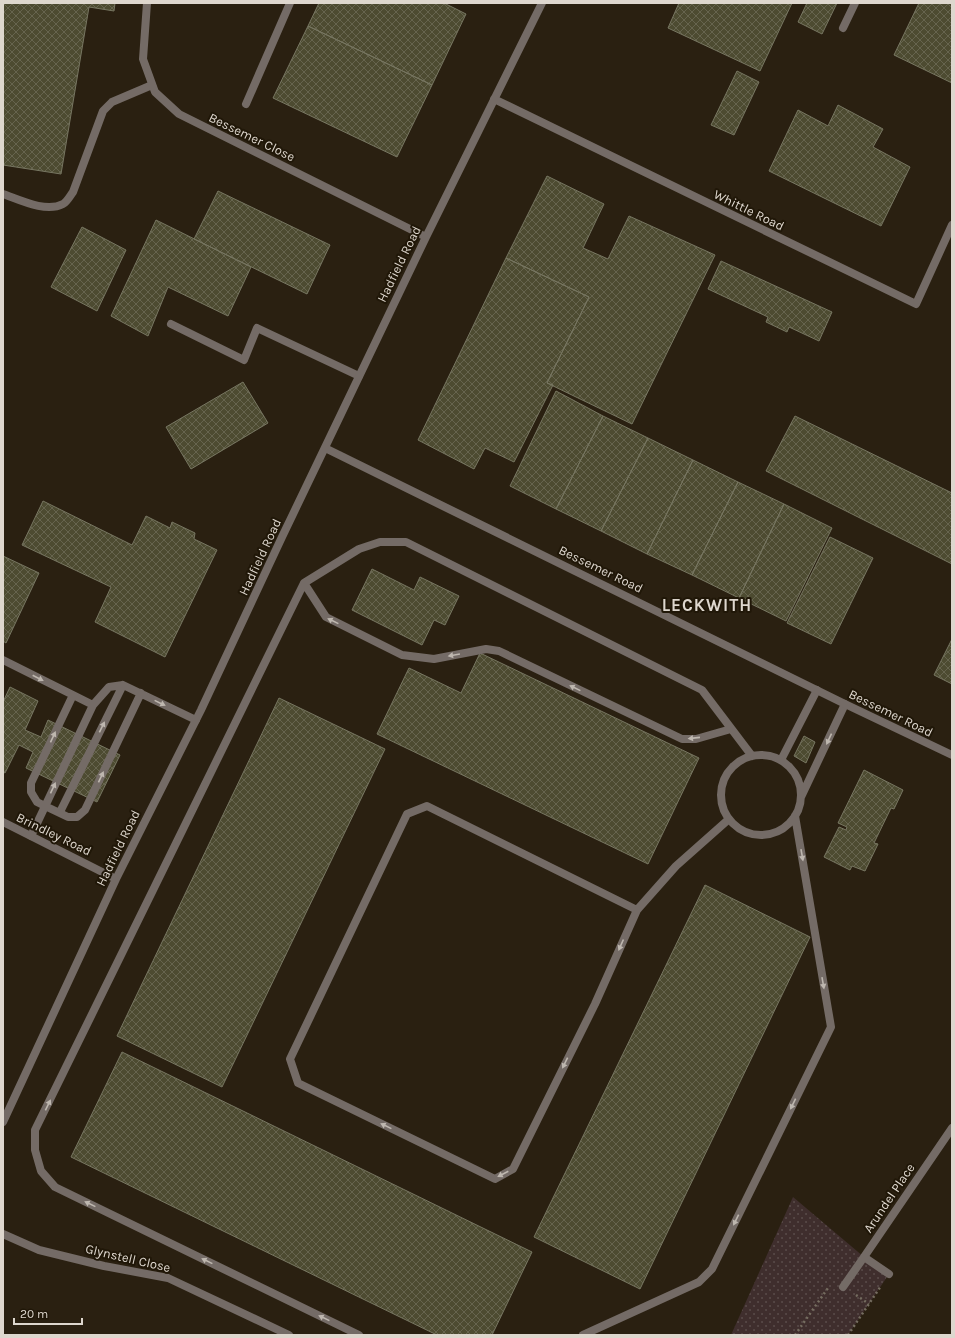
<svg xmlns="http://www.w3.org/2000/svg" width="955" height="1338" viewBox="0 0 955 1338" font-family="Karla,sans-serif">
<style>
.park{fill:url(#park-dots)}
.building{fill:url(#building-cross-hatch);stroke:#777661}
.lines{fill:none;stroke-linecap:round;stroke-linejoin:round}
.path{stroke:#756d60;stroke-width:2.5;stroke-dasharray:2 3;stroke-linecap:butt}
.service{stroke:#746b66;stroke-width:8}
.minor{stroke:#746b66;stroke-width:8}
.oneway{fill:#beb7af}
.labels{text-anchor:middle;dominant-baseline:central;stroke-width:4;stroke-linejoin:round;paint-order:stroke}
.street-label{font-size:13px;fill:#ded7ce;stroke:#201708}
.district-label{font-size:17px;font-weight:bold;letter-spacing:1px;fill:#ded7ce;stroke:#201708}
</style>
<defs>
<pattern id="park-dots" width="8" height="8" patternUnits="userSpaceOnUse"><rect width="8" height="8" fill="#3f2e2d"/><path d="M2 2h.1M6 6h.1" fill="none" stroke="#5a4c4a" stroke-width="1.8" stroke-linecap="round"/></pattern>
<pattern id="building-cross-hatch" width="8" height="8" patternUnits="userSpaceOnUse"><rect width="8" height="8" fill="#4d4b31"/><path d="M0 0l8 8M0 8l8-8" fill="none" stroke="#66644e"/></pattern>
</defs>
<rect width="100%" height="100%" fill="#2a2011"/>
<path class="park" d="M793,1197L864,1257L889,1274L848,1335H731Z"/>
<path class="building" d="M3,3H115L114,11L89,7L61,174L3,165Z
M319,3H444L466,14L432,85L308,26Z
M679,3H792L760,71L668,28Z
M807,3H837L822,34L798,22Z
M919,3H952V83L894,55Z
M308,26L432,85L397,157L273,98Z
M737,71L759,82L734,135L711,125Z
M838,105L883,129L873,147L910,167L881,226L769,171L798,110L828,126Z
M547,176L604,204L583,248L608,259L629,216L715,255L632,424L547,383L589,297L506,258Z
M218,191L330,245L307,294L194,239Z
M156,220L251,267L228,316L168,287L148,336L111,316Z
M82,227L126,250L97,311L51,287Z
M506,258L589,297L547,383L553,385L514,462L485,448L474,469L418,440Z
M721,261L832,312L819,341L789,327L787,332L766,322L768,317L708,289Z
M243,382L268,423L191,469L166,427Z
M556,391L603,416L556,509L510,486Z
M603,416L648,438L601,531L556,509Z
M795,416L952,493V564L766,471Z
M648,438L693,460L647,554L601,531Z
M693,460L738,482L692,575L647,554Z
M738,482L784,504L739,598L692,575Z
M43,501L132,545L146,516L170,528L172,522L195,533L194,539L217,550L165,657L95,622L111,587L22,545Z
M784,504L832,528L786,621L739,598Z
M830,537L873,558L831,644L787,623Z
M3,556L39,573L6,643L3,641Z
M372,569L414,590L420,577L459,596L445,625L434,620L422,645L352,610Z
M952,639V684L934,675Z
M480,653L699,758L648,864L377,734L409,668L461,693Z
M10,687L38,701L25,730L41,737L48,720L120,755L97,802L26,768L33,752L19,745L5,773L3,772V702Z
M279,698L385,749L222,1087L117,1036Z
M804,736L815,742L806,763L794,756Z
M864,770L903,790L894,809L891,808L874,843L878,844L865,871L852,866L850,870L824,857L839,827L846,830L847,827L838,823Z
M705,885L810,937L640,1289L534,1237Z
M122,1052L532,1252L492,1335H437L71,1157Z"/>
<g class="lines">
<path class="path" d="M856,1295L869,1304
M795,1335L828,1288
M848,1335L881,1286"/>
<path class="service" d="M843,28L855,3
M246,104L290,3
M3,194C20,200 46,213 63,204C67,202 70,196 73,192L103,111L112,102L152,85
M171,324L244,360L257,328L359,376
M304,583L326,617L402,655L434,659L486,649L499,651L682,739H696L731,729
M3,660L93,705
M73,695L31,783V792L37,802L45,806L68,817H77L85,810L141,693
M721 795a40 40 0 1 1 80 0a40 40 0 1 1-80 0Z
M781,760L817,690
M801,797L845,704
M60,812L123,685
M31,836L93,705L109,687L123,685L196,720
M637,910L427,806L407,814L290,1059L298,1083L495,1179L513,1169L595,1004L637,910L676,866L729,819
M359,1335L55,1187L41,1171L35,1150V1130L304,583L359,549L380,542H406L702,690L752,756
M583,1335L699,1282L712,1269L831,1027L795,816"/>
<path class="minor" d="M147,3L143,59L155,92L179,114L426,237
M494,99L916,304L952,225
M325,448L845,704L952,755
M3,822L116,879
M3,1122L116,879L201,710L282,537L426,237L542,3
M3,1234L39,1250L104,1266L168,1278L289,1335
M889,1274L864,1257L952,1128
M843,1287L864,1257"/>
</g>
<defs><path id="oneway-solid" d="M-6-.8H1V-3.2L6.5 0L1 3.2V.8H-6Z"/></defs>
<g class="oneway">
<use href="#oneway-solid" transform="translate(333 621) rotate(-154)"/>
<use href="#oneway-solid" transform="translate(454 655) rotate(170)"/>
<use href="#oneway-solid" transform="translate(38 678) rotate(27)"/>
<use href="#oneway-solid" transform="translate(575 688) rotate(-154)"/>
<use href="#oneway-solid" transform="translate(160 703) rotate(26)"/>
<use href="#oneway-solid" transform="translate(102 727) rotate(-64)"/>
<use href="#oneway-solid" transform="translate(53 737) rotate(-65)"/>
<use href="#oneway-solid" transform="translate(694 738) rotate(174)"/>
<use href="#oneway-solid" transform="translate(829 739) rotate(115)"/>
<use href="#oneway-solid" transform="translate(101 777) rotate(-65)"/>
<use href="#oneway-solid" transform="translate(53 788) rotate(-65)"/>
<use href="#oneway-solid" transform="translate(802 855) rotate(80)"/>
<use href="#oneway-solid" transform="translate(621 945) rotate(114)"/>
<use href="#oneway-solid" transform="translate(823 983) rotate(80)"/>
<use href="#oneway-solid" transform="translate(565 1063) rotate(116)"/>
<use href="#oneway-solid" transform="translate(793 1104) rotate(116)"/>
<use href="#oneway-solid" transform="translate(48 1105) rotate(-64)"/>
<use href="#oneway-solid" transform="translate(386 1126) rotate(-154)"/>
<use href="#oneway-solid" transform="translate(503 1174) rotate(153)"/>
<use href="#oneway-solid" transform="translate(90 1204) rotate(-154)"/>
<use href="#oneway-solid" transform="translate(736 1220) rotate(116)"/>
<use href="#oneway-solid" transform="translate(207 1261) rotate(-154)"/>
<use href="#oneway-solid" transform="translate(324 1318) rotate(-154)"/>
</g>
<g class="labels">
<g class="street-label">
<text transform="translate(252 137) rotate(26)">Bessemer Close</text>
<text transform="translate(749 210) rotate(26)">Whittle Road</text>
<text transform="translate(399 264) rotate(-64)">Hadfield Road</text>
<text transform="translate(260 557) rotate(-65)">Hadfield Road</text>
<text transform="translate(601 569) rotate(26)">Bessemer Road</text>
<text transform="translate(891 713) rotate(26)">Bessemer Road</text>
<text transform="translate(54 834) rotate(26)">Brindley Road</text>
<text transform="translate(118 848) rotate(-64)">Hadfield Road</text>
<text transform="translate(889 1198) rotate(-56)">Arundel Place</text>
<text transform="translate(128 1258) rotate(13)">Glynstell Close</text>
</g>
<g class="district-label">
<text x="707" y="605">LECKWITH</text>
</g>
</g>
<rect width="955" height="1338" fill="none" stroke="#ded7ce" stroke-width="8"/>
<path d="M14 1318v6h68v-6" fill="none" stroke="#ded7ce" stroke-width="2"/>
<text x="20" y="1318" font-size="12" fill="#ded7ce" stroke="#201708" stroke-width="3" paint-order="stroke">20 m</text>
</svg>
